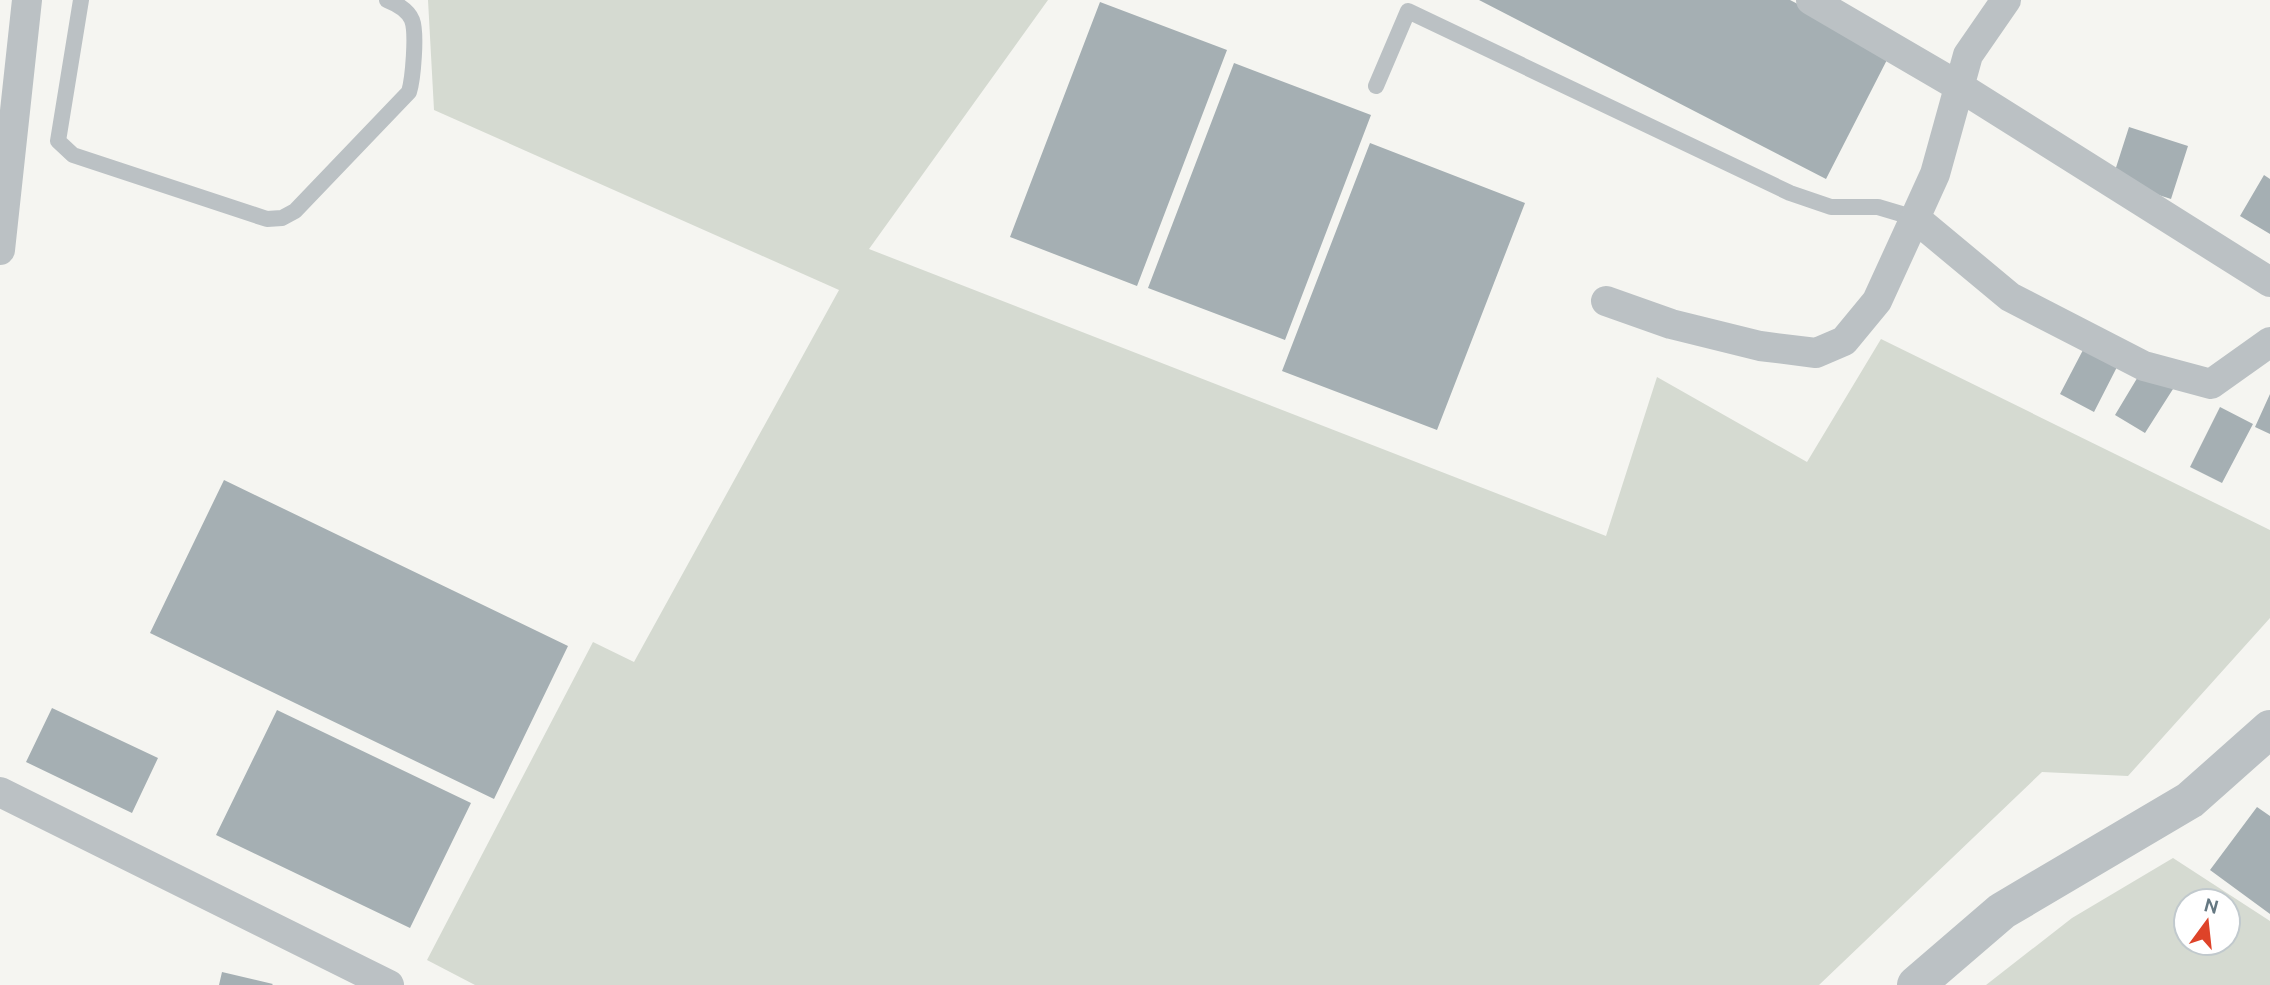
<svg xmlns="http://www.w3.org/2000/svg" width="2270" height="985" viewBox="0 0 2270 985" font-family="Ubuntu,sans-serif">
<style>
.green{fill:#d5dad1;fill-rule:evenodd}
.building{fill:#a5afb3}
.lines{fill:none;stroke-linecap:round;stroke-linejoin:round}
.service{stroke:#bbc1c4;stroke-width:16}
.minor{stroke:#bbc1c4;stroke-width:30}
.tertiary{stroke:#bbc1c4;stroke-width:38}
</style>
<rect width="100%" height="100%" fill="#f5f5f1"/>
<path class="green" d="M428,0H1048L869,249L1606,536L1657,377L1807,462L1881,339L2270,530V618L2128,776L2042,772L1819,985H475L427,960L593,642L634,662L839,290L434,110Z
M2173,858L2270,921V985H1986L2072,918ZM2186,901H2228V943H2186Z"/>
<path class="building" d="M1479,0H1790L1891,52L1826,179Z
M1100,2L1227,50L1137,286L1010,237Z
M1234,63L1371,115L1285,340L1148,288Z
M2129,127L2188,146L2171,199L2112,180Z
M1370,143L1525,203L1437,430L1282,371Z
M2264,175L2270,179V234L2240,216Z
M2083,350L2117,367L2094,412L2060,394Z
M2142,370L2173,389L2145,433L2115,415Z
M2270,394V434L2255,427Z
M2220,407L2253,424L2222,483L2190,467Z
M224,480L568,646L494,799L150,633Z
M52,708L158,758L132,813L26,762Z
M277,710L471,803L410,928L216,835Z
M2257,807L2270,816V914L2210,870Z
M222,972L273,984L272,985H219Z"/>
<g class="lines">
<path class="service" d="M81,0L58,141L73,155L267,219L282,218L295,211L409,92C413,79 417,33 412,20C408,10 397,4 387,0
M1376,86L1408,11L1790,193L1831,207H1878L1915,218"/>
<path class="minor" d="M1811,0L1960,87L2270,282
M2006,0L1968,55L1935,174L1915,218L2010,297L2144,366L2211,384L2270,342
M0,250L27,0
M1606,301L1671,324L1760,346L1816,353L1844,341L1877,301L1915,218
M0,792L389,985"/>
<path class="tertiary" d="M1916,985L2002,911L2190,800L2270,729"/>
</g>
<g transform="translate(2207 922) rotate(15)"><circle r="33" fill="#ffffff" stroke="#c1c9cd" stroke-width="2"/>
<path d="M0-5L12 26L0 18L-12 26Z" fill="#de4329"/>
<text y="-10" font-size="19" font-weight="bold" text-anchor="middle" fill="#657882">N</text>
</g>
</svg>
